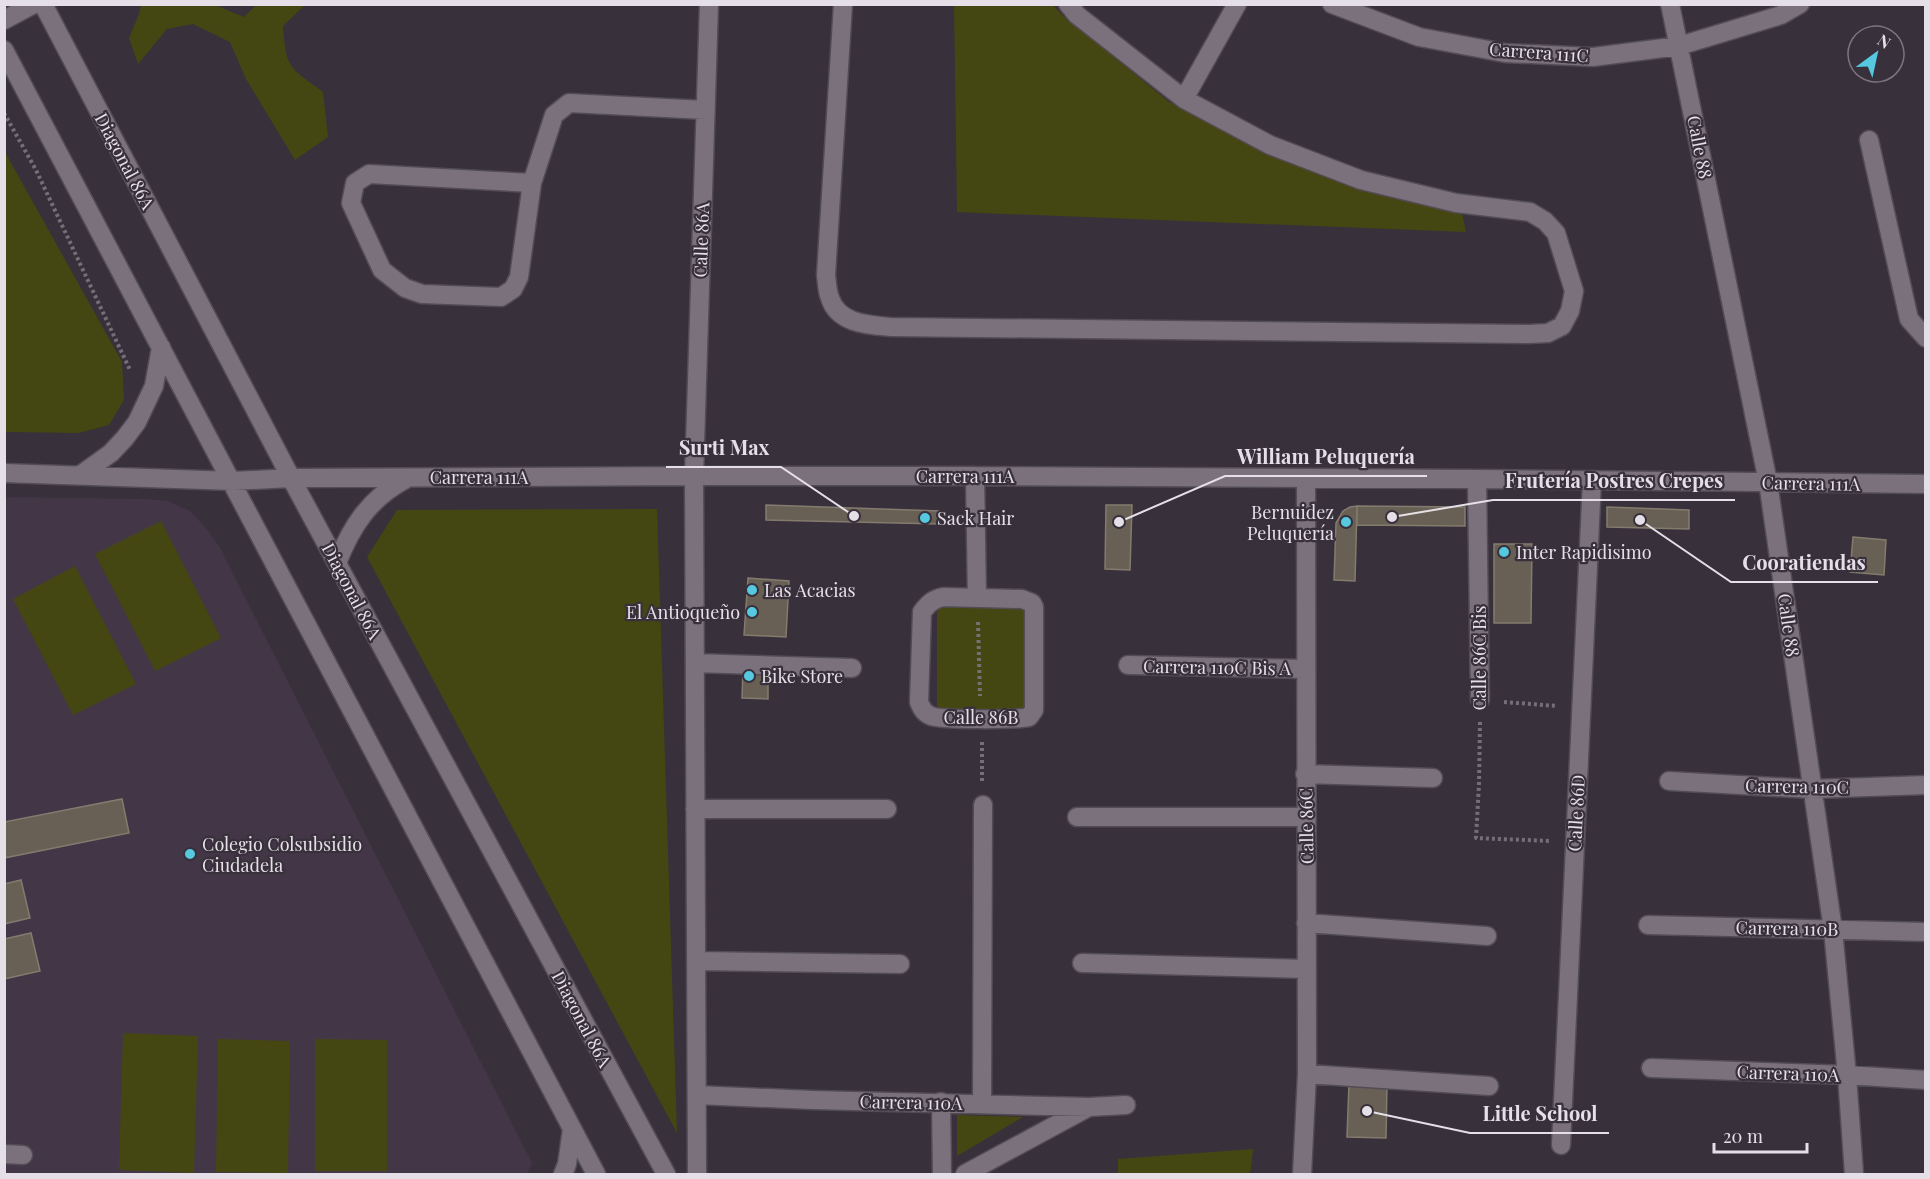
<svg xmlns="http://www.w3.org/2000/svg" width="1930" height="1179" viewBox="0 0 1930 1179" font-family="'Playfair Display',serif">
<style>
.built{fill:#433747}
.green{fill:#444712}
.building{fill:#686054;stroke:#847b6f;stroke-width:1.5}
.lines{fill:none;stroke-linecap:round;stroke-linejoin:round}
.minor-casing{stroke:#524c55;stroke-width:21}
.path{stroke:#766f78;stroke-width:4;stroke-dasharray:3 3;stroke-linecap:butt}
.minor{stroke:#7a717d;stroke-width:18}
.poi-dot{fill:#56c9e1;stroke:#38303b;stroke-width:2}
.labels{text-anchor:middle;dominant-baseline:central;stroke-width:4.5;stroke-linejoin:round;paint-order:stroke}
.street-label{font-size:18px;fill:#e5e0e7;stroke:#38303b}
.poi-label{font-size:18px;fill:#e5e0e7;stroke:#38303b;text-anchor:start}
.leader{fill:none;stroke:#e5e0e7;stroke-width:2}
.callout-dot{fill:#e5e0e7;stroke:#38303b;stroke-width:2}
.callout-label{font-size:20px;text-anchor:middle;font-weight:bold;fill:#e5e0e7;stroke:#38303b;stroke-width:4.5;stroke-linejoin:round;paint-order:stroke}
</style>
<rect width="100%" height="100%" fill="#38303b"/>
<path class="built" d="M5,497L146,499L168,501L190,511L205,527L219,546L532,1163L527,1174H5Z"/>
<path class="green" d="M141,5H215L244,17L256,5H305L283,26C286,70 290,67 323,92L328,137L295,160L246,79L230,42L193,24L167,29L138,64L129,38L139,14Z
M954,5H1053L1062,15L1169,102L1324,175L1461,208L1466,232L957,212Z
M5,152L122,362L124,400L109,425L79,433L5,432Z
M657,509L677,1133L367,557L397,510Z
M161,521L221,638L155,671L95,554Z
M75,566L136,684L73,715L13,599Z
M937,603L1028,606V715L937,712Z
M123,1033L198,1036L194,1173L119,1170Z
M218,1039L290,1041L288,1173L216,1172Z
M315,1039L387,1040V1171H315Z
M957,1115L1023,1117L957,1156Z
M1253,1149L1251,1170L1248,1174H1118V1159Z"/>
<path class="building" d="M766,505L940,511L939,524L766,520Z
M1106,505H1132L1130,570L1105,569Z
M1357,506L1355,581L1334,580L1336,523L1343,511L1350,507Z
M1357,506L1465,507V526L1357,525Z
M1607,507L1689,510V529L1607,527Z
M1853,537L1886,540L1884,575L1850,572Z
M1494,544H1532L1531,623H1494Z
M748,578L789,581L786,637L744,635Z
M743,668L768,669V699L742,698Z
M122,799L129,833L4,858V822Z
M21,880L30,918L4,924V884Z
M31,933L40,971L4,979V939Z
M1349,1083L1387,1085L1386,1138L1347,1137Z"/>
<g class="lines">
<g class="minor-casing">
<path id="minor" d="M43,4L291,478L666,1174
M843,4L826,275C827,282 827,291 830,298C838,324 869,325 891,327L1529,334L1548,333L1562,326L1570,311L1574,291L1556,233L1545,221L1530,212L1456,203L1361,180L1270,145L1184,99L1077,15L1068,4
M1332,4L1419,37L1505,53L1593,57L1679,46L1781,15L1800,4
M1670,4L1768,482L1833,930L1847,1075L1854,1174
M4,20L34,4
M4,50L596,1174
M1184,99L1237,4
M1869,140L1909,319L1926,338
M532,183L369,174L355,183L351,203L382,270L405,288L422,294L501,297L513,289L519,277L532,183L554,115L569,103L705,110
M4,473L233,481L291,478L694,476H975L1477,479L1926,484
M79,476L111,453L125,438L137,422L154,386L161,347
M975,476L977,598
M1477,479L1480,700
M337,563C352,525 370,498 406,479
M943,597L1022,599L1032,603L1034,607V710L1029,717C1017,720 940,720 931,716C924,713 922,709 919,702L922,612C928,604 933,599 943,597Z
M695,663L852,668
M1128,665L1306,669
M1305,774L1433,778
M1669,781L1812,789L1926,785
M695,809H887
M1077,817H1306
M1306,923L1487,936
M1648,925L1926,932
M696,961L900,964
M1082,963L1307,969
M1651,1068L1847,1075L1926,1080
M1307,1074L1489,1086
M697,1095L813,1100L1089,1107L1126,1105
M941,1102L942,1174
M982,1104L983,805
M1561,1145L1592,480
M4,1154L23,1155
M563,1174L567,1164L572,1129
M697,1174L694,476L709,4
M965,1174L1087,1108
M1302,1174L1307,1074L1306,478"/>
</g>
<path class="path" d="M4,113L36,170L130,370
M978,622L980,696
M1504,702L1557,706
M1480,722L1479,784L1476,838L1550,841
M982,742V783"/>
<use href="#minor" class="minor"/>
</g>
<g class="poi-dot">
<circle cx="925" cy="518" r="6"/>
<circle cx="1346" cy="522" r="6"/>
<circle cx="1504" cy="552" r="6"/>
<circle cx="752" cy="590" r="6"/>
<circle cx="752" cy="612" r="6"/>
<circle cx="749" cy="676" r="6"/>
<circle cx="190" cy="854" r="6"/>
</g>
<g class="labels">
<g class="street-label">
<text transform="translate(1539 52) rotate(4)">Carrera 111C</text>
<text transform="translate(1700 147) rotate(79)">Calle 88</text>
<text transform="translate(125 161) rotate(62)">Diagonal 86A</text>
<text transform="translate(701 240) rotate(-88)">Calle 86A</text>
<text x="965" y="476">Carrera 111A</text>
<text x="479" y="477">Carrera 111A</text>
<text transform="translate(1811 483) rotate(1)">Carrera 111A</text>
<text transform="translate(352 591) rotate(62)">Diagonal 86A</text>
<text transform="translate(1789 625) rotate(82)">Calle 88</text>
<text transform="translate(1479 658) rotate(-90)">Calle 86C Bis</text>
<text transform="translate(1217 667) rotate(1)">Carrera 110C Bis A</text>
<text x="981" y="717">Calle 86B</text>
<text transform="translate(1797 786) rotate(1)">Carrera 110C</text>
<text transform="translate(1576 813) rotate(-87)">Calle 86D</text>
<text transform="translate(1306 826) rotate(-91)">Calle 86C</text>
<text transform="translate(1787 928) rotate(1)">Carrera 110B</text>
<text transform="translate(582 1019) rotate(62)">Diagonal 86A</text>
<text transform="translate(1788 1073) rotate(2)">Carrera 110A</text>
<text transform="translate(911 1102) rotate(1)">Carrera 110A</text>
</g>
<g class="poi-label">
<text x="1334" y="512" text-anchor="end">Bernuidez<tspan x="1334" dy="21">Peluquería</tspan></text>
<text x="937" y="518">Sack Hair</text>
<text x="1516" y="552">Inter Rapidisimo</text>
<text x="764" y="590">Las Acacias</text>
<text x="740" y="612" text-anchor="end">El Antioqueño</text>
<text x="761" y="676">Bike Store</text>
<text x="202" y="844">Colegio Colsubsidio<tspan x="202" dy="21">Ciudadela</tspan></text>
</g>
</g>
<path class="leader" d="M854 516L781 467H666M1119 522L1225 476H1427M1392 517L1493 500H1735M1640 520L1731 582H1878M1367 1111L1470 1133H1609"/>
<g class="callout-dot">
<circle cx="854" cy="516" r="6"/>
<circle cx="1119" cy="522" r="6"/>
<circle cx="1392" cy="517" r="6"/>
<circle cx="1640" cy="520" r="6"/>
<circle cx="1367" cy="1111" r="6"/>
</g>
<g class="callout-label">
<text x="724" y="455">Surti Max</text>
<text x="1326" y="464">William Peluquería</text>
<text x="1614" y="488">Frutería Postres Crepes</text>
<text x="1804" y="570">Cooratiendas</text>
<text x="1540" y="1121">Little School</text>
</g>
<rect width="1930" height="1179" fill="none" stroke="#e5e0e7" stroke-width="12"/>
<g transform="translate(1876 54) rotate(33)"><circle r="28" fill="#38303b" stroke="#7d7680" stroke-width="1.5"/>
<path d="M0-4.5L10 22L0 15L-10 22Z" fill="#56c9e1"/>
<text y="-9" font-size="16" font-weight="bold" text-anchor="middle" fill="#e5e0e7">N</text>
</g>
<path d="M1714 1143v9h93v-9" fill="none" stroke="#e5e0e7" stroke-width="3"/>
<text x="1723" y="1143" font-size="18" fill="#e5e0e7" stroke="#38303b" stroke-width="4.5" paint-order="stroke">20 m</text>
</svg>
